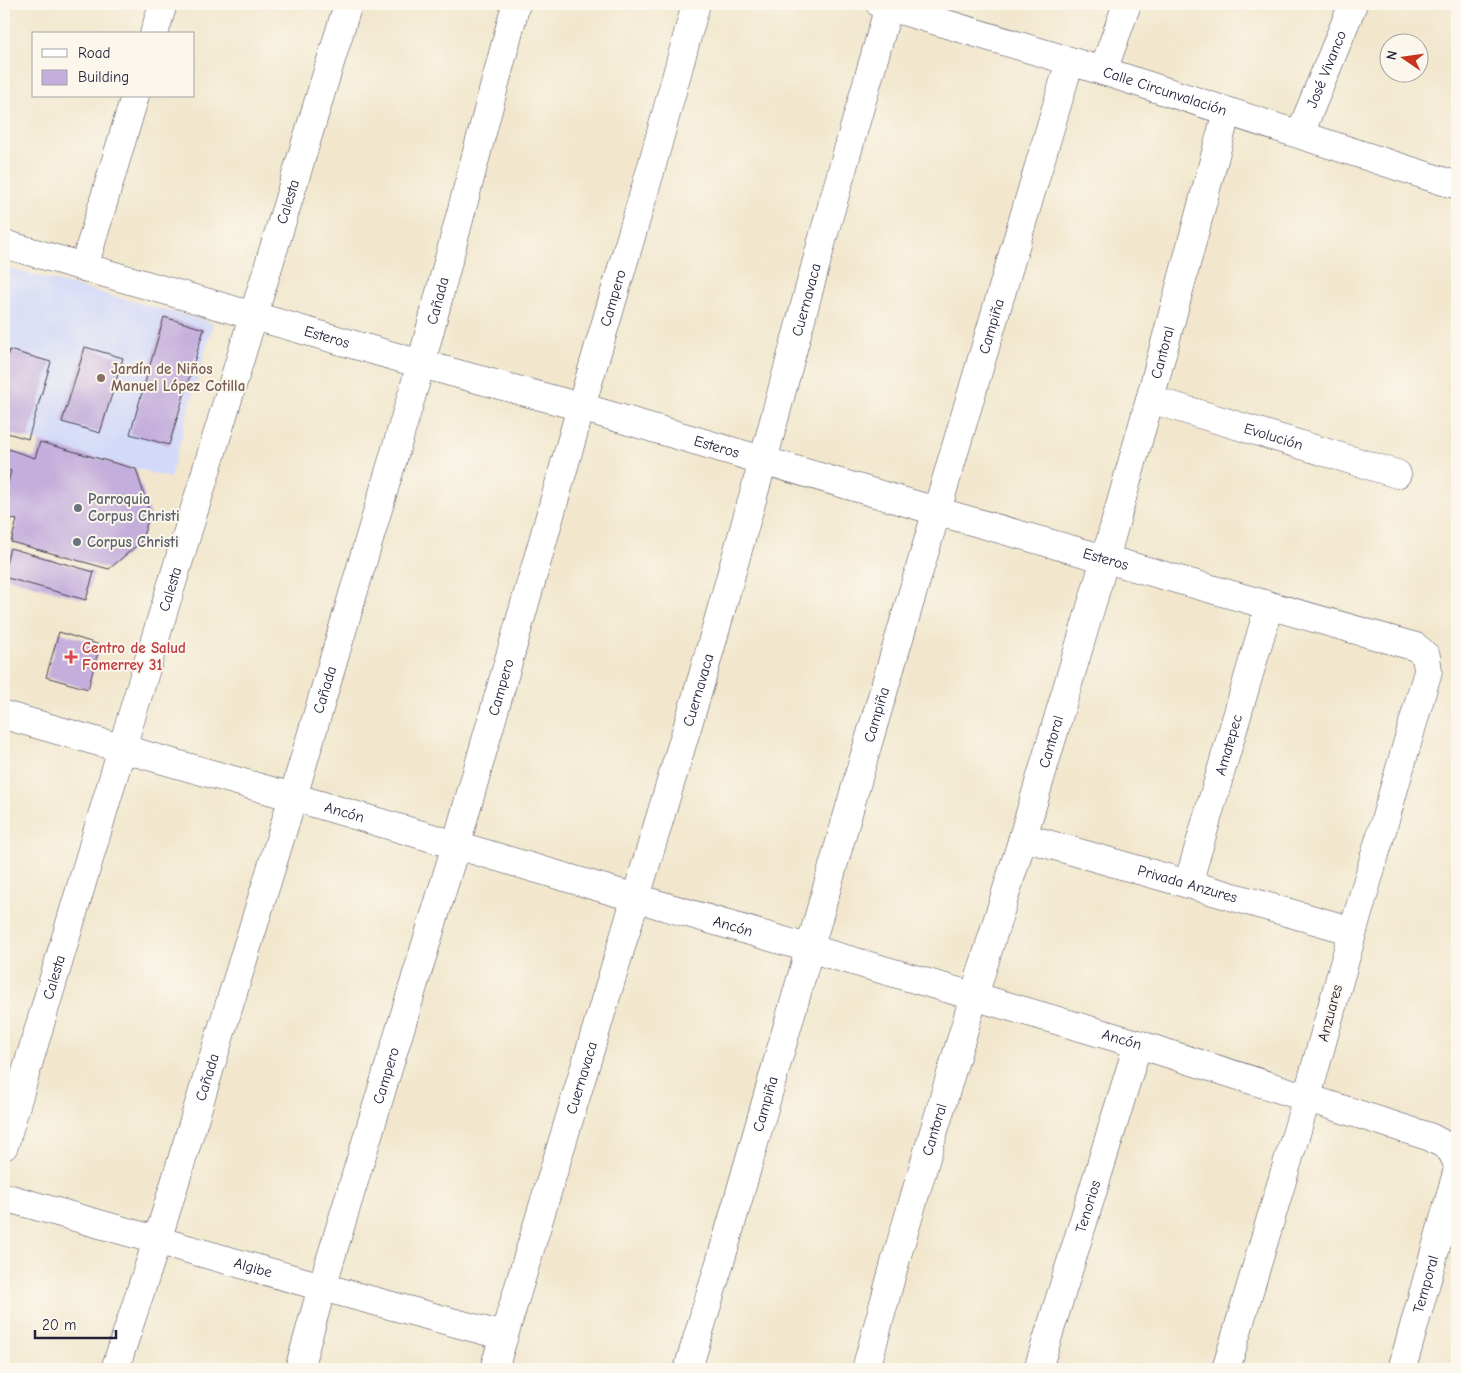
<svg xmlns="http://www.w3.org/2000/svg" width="1461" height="1373" viewBox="0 0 1461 1373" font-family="'Comic Neue',sans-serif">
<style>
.built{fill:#d3d9f9}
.building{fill:#c4aedc}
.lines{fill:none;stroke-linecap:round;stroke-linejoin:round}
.minor-casing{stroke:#414051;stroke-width:29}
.tertiary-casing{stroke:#414051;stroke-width:29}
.minor{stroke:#fff;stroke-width:28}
.tertiary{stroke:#fff;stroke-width:28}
.education-dot{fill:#8d6e63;stroke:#fbf7ec;stroke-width:2}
.worship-dot{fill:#6b7280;stroke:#fbf7ec;stroke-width:2}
.health-dot{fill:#e0444e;stroke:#fbf7ec;stroke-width:2}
.labels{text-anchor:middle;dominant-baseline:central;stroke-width:4;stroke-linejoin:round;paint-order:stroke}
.street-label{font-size:15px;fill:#22223b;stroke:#fbf7ec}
.education-label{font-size:15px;font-weight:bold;fill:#785e54;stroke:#fbf7ec;text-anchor:start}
.worship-label{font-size:15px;font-weight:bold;fill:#5b616d;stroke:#fbf7ec;text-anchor:start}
.health-label{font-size:15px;font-weight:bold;fill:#be3a42;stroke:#fbf7ec;text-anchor:start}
</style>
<rect width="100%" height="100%" fill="#fbf7ec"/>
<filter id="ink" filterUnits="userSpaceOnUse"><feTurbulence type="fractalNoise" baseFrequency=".02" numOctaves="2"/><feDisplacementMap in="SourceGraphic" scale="10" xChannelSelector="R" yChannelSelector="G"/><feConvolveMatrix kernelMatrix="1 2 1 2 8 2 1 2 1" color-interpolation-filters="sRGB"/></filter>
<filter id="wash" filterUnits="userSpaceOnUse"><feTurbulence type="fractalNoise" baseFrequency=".0096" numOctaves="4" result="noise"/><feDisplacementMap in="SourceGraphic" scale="20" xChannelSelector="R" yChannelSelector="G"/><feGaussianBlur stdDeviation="1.12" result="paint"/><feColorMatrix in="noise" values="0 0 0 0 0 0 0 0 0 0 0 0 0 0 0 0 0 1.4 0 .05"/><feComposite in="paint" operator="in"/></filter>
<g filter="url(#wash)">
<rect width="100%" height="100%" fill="#f2e7cd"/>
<path class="built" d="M4,267L213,323L170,478L4,432Z"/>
<g id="blocks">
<path class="building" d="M164,317L204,329L169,445L130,434Z
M85,347L123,358L100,433L62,422Z
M9,350L51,362L28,439L4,432V369Z
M40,442L136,469L150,514L141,542L109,569L11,542L17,520L4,517V499L11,471L4,469L8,449L35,458Z
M10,548L94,572L86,600L4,577V572Z
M59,632L100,645L88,689L46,677Z"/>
</g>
</g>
<g filter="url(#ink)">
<use href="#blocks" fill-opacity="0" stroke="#414051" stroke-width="1"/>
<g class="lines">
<g class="minor-casing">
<g id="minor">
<path d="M154,34L163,4"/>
<path d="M1103,71L1127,4"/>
<path id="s1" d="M1300,134L1353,4"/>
<path id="s2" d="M4,244L421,364L581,407L936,511L1416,647L1426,656L1428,671L1353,931L1307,1097L1226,1369"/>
<path d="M84,267L135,96"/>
<path id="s3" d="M1150,399L1397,474"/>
<path id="s4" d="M4,715L293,797L636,898L1138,1044L1430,1137C1445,1145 1452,1147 1457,1164"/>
<path id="s5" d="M1023,837L1353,931"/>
<path id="s6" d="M1188,884L1269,606"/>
<path id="s7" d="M4,1146L122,748L348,4"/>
<path id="s8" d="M4,1197L322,1287L504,1336"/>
<path id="s9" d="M115,1369L157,1241L293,797L421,364L516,4"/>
<path id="s10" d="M299,1369L322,1287L456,845L581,407L651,169L696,4"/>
<path id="s11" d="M688,1369L726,1242L869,740L1070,61"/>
<path id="s12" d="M866,1369L896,1259L974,996L1023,837L1105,559L1150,399L1227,111"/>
<path id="s13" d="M1038,1369L1138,1044"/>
<path id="s14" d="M1402,1369L1457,1172"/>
</g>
</g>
<g class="tertiary-casing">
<g id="tertiary">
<path id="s15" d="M880,4L1103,71L1449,183L1457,184"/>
<path id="s16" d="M494,1369L702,678L763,461L825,230L889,6"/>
</g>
</g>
<use href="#minor" class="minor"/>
<use href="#tertiary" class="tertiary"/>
</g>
</g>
<circle class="education-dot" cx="101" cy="378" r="5"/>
<g class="worship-dot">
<circle cx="78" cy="508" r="5"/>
<circle cx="77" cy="542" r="5"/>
</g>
<path class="health-dot" d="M68.5 649.5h5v5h5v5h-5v5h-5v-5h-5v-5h5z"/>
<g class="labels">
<g class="street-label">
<text stroke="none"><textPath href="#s1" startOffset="70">José Vivanco</textPath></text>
<text stroke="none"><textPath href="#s15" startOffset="298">Calle Circunvalación</textPath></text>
<text stroke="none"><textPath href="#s7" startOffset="986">Calesta</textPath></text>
<text stroke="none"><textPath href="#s10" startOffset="1116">Campero</textPath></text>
<text stroke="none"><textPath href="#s9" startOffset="1116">Cañada</textPath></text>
<text stroke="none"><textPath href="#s16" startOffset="1114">Cuernavaca</textPath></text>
<text stroke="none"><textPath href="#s11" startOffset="1086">Campiña</textPath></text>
<text stroke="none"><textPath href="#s2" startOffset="336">Esteros</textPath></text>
<text stroke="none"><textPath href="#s12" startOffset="1059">Cantoral</textPath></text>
<text stroke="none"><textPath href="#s3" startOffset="129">Evolución</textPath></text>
<text stroke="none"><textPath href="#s2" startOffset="741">Esteros</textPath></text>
<text stroke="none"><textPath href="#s2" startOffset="1146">Esteros</textPath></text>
<text stroke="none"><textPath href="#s7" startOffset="581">Calesta</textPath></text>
<text stroke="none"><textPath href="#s10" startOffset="711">Campero</textPath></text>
<text stroke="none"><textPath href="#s9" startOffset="711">Cañada</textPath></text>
<text stroke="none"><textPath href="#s16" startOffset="709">Cuernavaca</textPath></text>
<text stroke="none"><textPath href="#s11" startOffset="681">Campiña</textPath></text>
<text stroke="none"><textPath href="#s12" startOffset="654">Cantoral</textPath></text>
<text stroke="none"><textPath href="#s6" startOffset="145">Amatepec</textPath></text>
<text stroke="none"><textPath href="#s4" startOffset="354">Ancón</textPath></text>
<text stroke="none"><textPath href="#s5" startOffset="171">Privada Anzures</textPath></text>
<text stroke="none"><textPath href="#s4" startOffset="759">Ancón</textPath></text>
<text stroke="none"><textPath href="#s7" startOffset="176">Calesta</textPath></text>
<text transform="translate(1330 1013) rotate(-75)">Anzuares</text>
<text stroke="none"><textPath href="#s4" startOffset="1164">Ancón</textPath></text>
<text stroke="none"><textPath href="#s10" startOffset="306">Campero</textPath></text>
<text stroke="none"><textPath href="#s9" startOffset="306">Cañada</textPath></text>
<text stroke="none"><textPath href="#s16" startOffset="304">Cuernavaca</textPath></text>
<text stroke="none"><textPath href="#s11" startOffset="276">Campiña</textPath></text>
<text stroke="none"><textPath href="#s12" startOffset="249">Cantoral</textPath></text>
<text stroke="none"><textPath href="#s13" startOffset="170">Tenorios</textPath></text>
<text stroke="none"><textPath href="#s8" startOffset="259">Algibe</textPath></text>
<text stroke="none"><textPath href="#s14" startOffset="88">Temporal</textPath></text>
</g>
<g class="education-label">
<text x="111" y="369">Jardín de Niños<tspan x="111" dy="17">Manuel López Cotilla</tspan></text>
</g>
<g class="worship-label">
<text x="88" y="499">Parroquia<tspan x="88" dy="17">Corpus Christi</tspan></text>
<text x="87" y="542">Corpus Christi</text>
</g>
<g class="health-label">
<text x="82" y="648">Centro de Salud<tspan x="82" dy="17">Fomerrey 31</tspan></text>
</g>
</g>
<rect width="1461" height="1373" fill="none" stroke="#fbf7ec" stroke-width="20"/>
<rect x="32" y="32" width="162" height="65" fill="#fbf7ec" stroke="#a4a2a5"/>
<rect x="42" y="49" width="25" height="8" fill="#ffffff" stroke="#a4a2a5"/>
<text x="78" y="58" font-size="15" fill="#22223b">Road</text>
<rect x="42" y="70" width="25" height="15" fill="#c4aedc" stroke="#a4a2a5"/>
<text x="78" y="82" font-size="15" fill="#22223b">Building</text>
<g transform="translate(1404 58) rotate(283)"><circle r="24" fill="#fbf7ec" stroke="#a4a2a5"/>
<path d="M0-4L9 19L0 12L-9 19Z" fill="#c8321e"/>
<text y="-8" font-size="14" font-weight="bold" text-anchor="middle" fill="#22223b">N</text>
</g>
<path d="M35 1330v8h81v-8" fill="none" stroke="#22223b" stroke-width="2.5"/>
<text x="42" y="1330" font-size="15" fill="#22223b" stroke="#fbf7ec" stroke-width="4" paint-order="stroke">20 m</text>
</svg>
